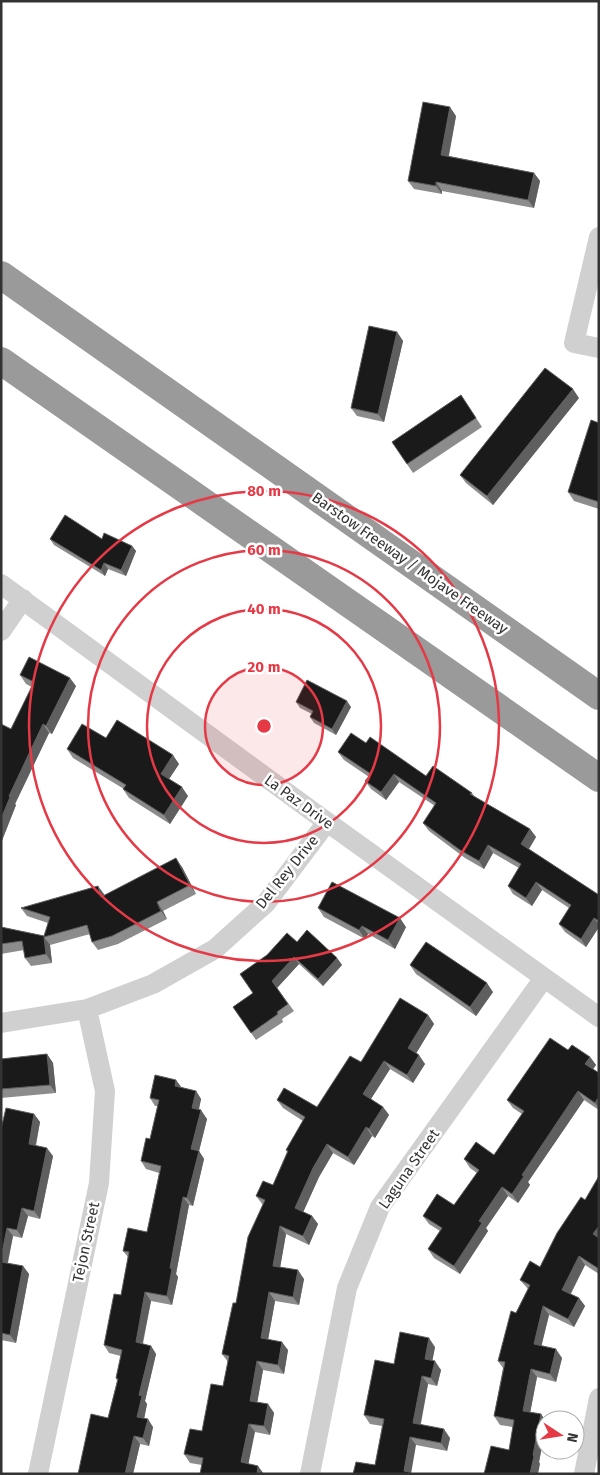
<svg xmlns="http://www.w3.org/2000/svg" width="600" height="1475" viewBox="0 0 600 1475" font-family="'Fira Sans',sans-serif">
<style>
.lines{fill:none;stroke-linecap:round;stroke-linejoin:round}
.minor{stroke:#d0d0d0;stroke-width:20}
.highway{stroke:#9a9a9a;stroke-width:28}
.wall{fill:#8c8c8c}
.shaded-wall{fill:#5f5f5f}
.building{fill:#1a1a1a;stroke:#5f5f5f}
.ring{fill:none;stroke:#e63946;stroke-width:2.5}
.labels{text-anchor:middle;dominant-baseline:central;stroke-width:5;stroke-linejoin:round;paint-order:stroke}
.street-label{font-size:15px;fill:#333;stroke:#fff}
.centre{fill:#e63946;stroke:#fff;stroke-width:2.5}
.ring-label{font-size:15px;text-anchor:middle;font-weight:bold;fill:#e63946;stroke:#fff;stroke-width:5;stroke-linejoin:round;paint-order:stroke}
</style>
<rect width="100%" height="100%" fill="#fff"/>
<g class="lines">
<path class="minor" d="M599,237L574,343L599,348
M1,584L327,822L599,1017
M1,631L23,599
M1,1023L87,1009L153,984L215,949L266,903L327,822
M38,1474L99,1183L105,1091L87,1009
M310,1474L347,1288L380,1207L544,978
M584,1474L599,1398"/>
<path class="highway" d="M1,275L599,696
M1,361L599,778"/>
</g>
<path class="wall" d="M456,116L449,156L534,173L540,181L534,208L442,191V194L414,189L408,181Z
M397,332L403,341L384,422L357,416L351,408Z
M461,395L482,427L413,473L392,442Z
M579,398L493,505L466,483L460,475Z
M599,423V509L574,501L568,492Z
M50,539H102L132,546L136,551L126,576L108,569L105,576L54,545Z
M20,675L76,686L52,734L49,733L15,804L16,805L1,843L11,729L32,687L26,684Z
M296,702L351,707L336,735L314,723L310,717L312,714L300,708Z
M106,738L179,764L169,779L188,796L170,824L129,798L123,789H124L73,758L67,749Z
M366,743L426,776L472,793L475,797L530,829L536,837L529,849L599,895V927L586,947L565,932L559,924L569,908L542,890L532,906L513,894L508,886L519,868L493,853L484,869L465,858L429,831L423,823L435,806L399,782L386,800L371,789L365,781L369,777L344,760L338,752Z
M182,867L196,894L163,911L167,919L118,944L98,950L92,942L90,934L50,945L52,963L31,966L25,958L24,950L1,954V927L44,936L48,923L27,916L21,908L104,895Z
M318,908L406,927L395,949L368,934L365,939L324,917Z
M297,942L337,958L342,965L323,986L299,964L277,988L294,1011L282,1019L283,1022L256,1040L233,1007L253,993Z
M410,965L493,992L476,1016L416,974Z
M428,1015L434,1024L416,1053L425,1064L413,1083L390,1069L371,1099L383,1107L389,1115L375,1138L372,1136L354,1165L333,1153L319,1177L303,1212L312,1216L318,1224L309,1245L286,1234L280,1267L304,1279L299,1305L275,1301L268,1339L288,1350L284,1374L263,1370L257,1402L268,1404L274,1413L270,1435L255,1432L202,1465L190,1463L184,1454L202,1431L223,1386L228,1362L222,1354L263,1205L256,1196L273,1185L287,1152L286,1150L303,1121L283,1108L277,1100L317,1107L361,1062Z
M568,1050L590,1057L596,1065L593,1069L599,1073V1110L584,1100L528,1182L530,1185L518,1203L508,1196L486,1228L488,1231L460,1274L434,1258L428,1249L440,1231L429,1224L423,1216L454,1205L477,1173L470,1168L464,1159L494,1155L522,1114L513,1108L507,1100Z
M47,1054L53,1063L56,1093L1,1098V1059Z
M181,1087L196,1091L201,1099L199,1110L207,1119L199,1151L204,1159L193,1206L189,1205L176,1274L178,1277L172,1305L151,1301L143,1344L151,1346L156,1354L145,1401L147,1404L144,1418L153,1427L149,1446L140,1444L133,1474H78L108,1418L117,1381L116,1378L121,1356L109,1353L104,1345L121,1295L128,1257L123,1251L147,1232L159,1173L146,1169L141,1161L150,1139L158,1106H155L150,1098Z
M34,1114L40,1122L36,1146L53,1156L40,1219L28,1216L22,1238L13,1236L8,1263L23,1266L29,1274L16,1343L1,1340V1129Z
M599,1176V1274L585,1265L571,1294L579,1298L585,1306L574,1327L549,1315L541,1346L562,1358L556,1382L537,1377L530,1412L541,1414L545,1420V1431L539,1462L540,1464L509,1450L513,1427L500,1425L494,1416L503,1368L498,1361L516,1313L528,1289L520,1280L540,1267L585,1200Z
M435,1347L432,1361L441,1370L437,1386L428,1384L421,1424L450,1438L447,1451L416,1445L375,1465L382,1426L370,1424L364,1415L394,1364Z"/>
<path class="shaded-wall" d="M450,107L456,116L447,164L441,155Z
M534,173L540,181L534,208L528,200Z
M436,182L442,191V194L436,186Z
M397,332L403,341L384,422L378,414Z
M573,389L579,398L493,505L487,496Z
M132,546L136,551L126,576L121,570Z
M104,563L108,569L105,576L101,570Z
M70,678L76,686L52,734L46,726Z
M347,701L351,707L336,735L332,729Z
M43,724L49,733L15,804L16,805L1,843V819L9,796Z
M173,755L179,764L167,782L161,774Z
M394,774L399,782L386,800L381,792Z
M182,787L188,796L170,824L164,815Z
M530,829L536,837L527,852L521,844Z
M488,845L493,853L484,869L479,861Z
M176,858L182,867L196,894L190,885Z
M536,882L542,890L532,906L526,898Z
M98,886L104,894L107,905L101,897Z
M157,902L163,911L167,919L161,911Z
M400,918L406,927L395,949L388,940Z
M594,918L599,925V927L586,947L581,939Z
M362,926L368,934L365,939L359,930Z
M44,937L50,945L52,963L46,954Z
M294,957L299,964L277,988L272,981Z
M337,958L342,965L323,986L318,979Z
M487,983L493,992L476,1016L470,1007Z
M428,1015L434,1024L414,1057L408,1048Z
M47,1054L53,1063L56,1093L50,1085Z
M419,1055L425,1064L413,1083L407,1075Z
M590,1057L596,1065L591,1072L585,1064Z
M384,1061L390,1069L369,1102L363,1094Z
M176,1080L182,1088L175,1086Z
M196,1091L201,1099L197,1116L192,1108Z
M578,1091L584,1100L528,1182L530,1185L518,1203L512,1194L522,1175Z
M598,1098L599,1100V1108L595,1103Z
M383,1107L389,1115L375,1138L369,1129Z
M201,1110L207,1119L199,1151L204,1159L193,1206L187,1198L191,1149Z
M34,1114L40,1122L34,1153L29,1144Z
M366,1127L372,1136L354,1165L348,1157Z
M327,1144L333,1153L319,1177L301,1217L295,1208L313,1168Z
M47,1148L53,1156L40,1219L34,1211Z
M502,1187L508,1196L486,1228L488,1231L460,1274L454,1266L479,1221Z
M183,1197L189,1205L176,1274L178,1277L172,1305L167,1296L170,1268Z
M22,1208L28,1216L22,1238L17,1230Z
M312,1216L318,1224L309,1245L303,1236Z
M280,1226L286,1234L279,1274L273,1266Z
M599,1226V1242L593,1234Z
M7,1228L13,1236L6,1270L1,1262V1258Z
M579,1256L585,1265L568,1298L562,1290Z
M23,1266L29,1274L16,1343L10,1335Z
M298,1270L304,1279L299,1305L293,1297Z
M145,1292L151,1301L141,1350L136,1342Z
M269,1292L275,1301L267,1346L261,1338Z
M579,1298L585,1306L574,1327L568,1319Z
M543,1306L549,1315L540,1352L534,1344Z
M429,1338L435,1347L431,1368L425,1359Z
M282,1342L288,1350L284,1374L278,1365Z
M151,1346L156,1354L145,1401L147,1404L143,1425L137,1417L139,1395Z
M556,1349L562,1358L556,1382L550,1374Z
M257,1361L263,1370L256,1410L250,1401Z
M435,1361L441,1370L437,1386L431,1378Z
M531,1369L537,1377L529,1419L523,1411Z
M422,1376L428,1384L419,1431L413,1423Z
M268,1404L274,1413L270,1435L264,1426Z
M541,1414L545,1420V1431L539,1462L540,1464L538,1474H530L533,1455Z
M148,1419L153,1427L149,1446L143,1438Z
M249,1424L255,1432L247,1471L241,1462Z
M444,1429L450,1438L447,1451L441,1443Z
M134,1436L140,1444L133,1474H125Z
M410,1437L416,1445L411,1474H406L404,1471Z
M258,1466L264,1474H257Z"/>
<path class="building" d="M423,102L450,107L441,155L534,173L528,200L436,182V186L408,181Z
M369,326L397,332L378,414L351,408Z
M545,368L573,389L487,496L460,475Z
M461,395L476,418L407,464L392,442Z
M591,420L599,423V502L568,492Z
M65,515L102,539L104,533L132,546L121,570L104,563L101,570L50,539Z
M29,657L70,678L46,726L43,724L9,796L10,797L1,819V724L11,729L34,682L20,675Z
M307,680L347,701L332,729L310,717L313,711L296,702Z
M117,720L173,755L161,774L182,787L164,815L123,789L126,785L67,749L82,724L106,738Z
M351,733L366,743L370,737L426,776L433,766L472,793L470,794L530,829L521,844L599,895V921L594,918L581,939L559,924L571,905L536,882L526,898L508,886L521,864L488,845L479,861L460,850L423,823L436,803L394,774L381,792L365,781L371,774L338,752Z
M176,858L190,885L157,902L161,911L112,936L92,942L87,925L44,937L46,954L25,958L22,941L1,944V927L44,936L50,917L21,908L98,886L101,897Z
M332,882L400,918L388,940L362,926L359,930L318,908Z
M307,930L337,958L318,979L294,957L272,981L288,1004L277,1012L278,1014L251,1033L233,1007L253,993L240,974L267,955L287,933L297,942Z
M426,942L487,983L470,1007L410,965Z
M400,998L428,1015L408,1048L419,1055L407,1075L384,1061L363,1094L383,1107L369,1129L366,1127L348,1157L327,1144L313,1168L295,1208L312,1216L303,1236L280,1226L273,1266L298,1270L293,1297L269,1292L261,1338L282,1342L278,1365L257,1361L250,1401L268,1404L264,1426L249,1424L241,1462L258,1466L257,1474H200L203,1458L184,1454L190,1429L202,1431L211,1384L223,1386L229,1356L222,1354L233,1303H236L248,1237L265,1200L256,1196L263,1181L273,1185L288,1151L286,1150L305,1117L277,1100L284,1088L317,1107L350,1056L361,1062Z
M550,1038L568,1050L572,1045L590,1057L585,1064L599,1073V1099L598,1098L595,1103L578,1091L522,1175L524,1176L512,1194L502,1187L479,1221L482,1223L454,1266L428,1249L442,1228L423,1216L437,1194L454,1205L479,1170L464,1159L476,1142L494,1155L524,1111L507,1100Z
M47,1054L50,1085L1,1089V1059Z
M155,1075L176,1080L175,1086L196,1091L192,1108L201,1110L191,1149L199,1151L187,1198L183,1197L170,1268L172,1269L167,1296L145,1292L136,1342L151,1346L139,1395L142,1396L137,1417L148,1419L143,1438L134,1436L125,1474H78L91,1414L108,1418L118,1379L116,1378L122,1350L104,1345L114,1294L121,1295L129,1252L123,1251L128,1228L147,1232L161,1166L141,1161L146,1138L150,1139L159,1100L150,1098Z
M6,1108L34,1114L29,1144L47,1148L34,1211L22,1208L17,1230L7,1228L1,1258V1129Z
M599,1176V1226L593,1234L599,1238V1269L579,1256L562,1290L579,1298L568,1319L543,1306L534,1344L556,1349L550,1374L531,1369L523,1411L541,1414L533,1455L534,1456L530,1474H484L491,1446L509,1450L514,1420L494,1416L505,1362L498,1361L511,1311L516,1313L530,1285L520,1280L530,1261L540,1267L557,1233L581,1197L585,1200Z
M1,1262L23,1266L10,1335L1,1333Z
M400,1332L429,1338L425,1359L435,1361L431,1378L422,1376L413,1423L444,1429L441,1443L410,1437L404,1471L409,1472V1474H353L356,1462L375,1465L384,1419L364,1415L375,1360L394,1364Z"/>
<circle cx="264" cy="726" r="59" fill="#e63946" fill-opacity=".12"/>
<g class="ring">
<circle cx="264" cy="726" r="59"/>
<circle cx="264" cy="726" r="117"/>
<circle cx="264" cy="726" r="176"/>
<circle cx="264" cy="726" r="235"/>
</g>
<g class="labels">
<g class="street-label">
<text transform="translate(410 563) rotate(35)">Barstow Freeway / Mojave Freeway</text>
<text transform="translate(299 802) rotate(36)">La Paz Drive</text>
<text transform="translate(287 872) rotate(-51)">Del Rey Drive</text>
<text transform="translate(409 1169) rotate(-55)">Laguna Street</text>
<text transform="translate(86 1242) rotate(-78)">Tejon Street</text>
</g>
</g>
<circle cx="264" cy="726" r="8" class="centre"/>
<g class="ring-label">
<text x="264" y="496">80 m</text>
<text x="264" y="555">60 m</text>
<text x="264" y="614">40 m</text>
<text x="264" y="672">20 m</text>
</g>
<rect width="600" height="1475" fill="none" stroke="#333333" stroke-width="5"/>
<g transform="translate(560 1435) rotate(102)"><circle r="24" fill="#ffffff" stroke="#adadad"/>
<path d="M0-4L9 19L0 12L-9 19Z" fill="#e63946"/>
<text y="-8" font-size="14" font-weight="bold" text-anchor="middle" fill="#333333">N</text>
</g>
</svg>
